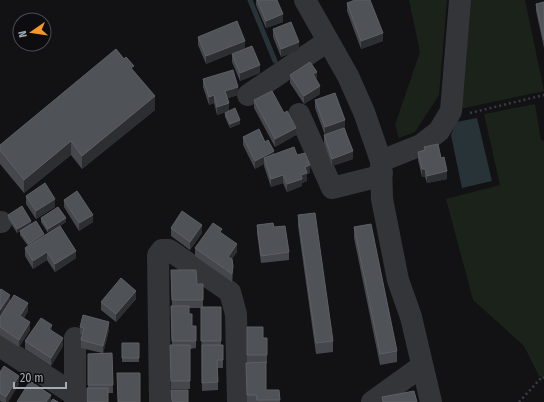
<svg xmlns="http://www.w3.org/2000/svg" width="544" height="402" viewBox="0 0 544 402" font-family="'Fira Sans Condensed',sans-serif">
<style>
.green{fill:#1a221a}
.water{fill:#283338}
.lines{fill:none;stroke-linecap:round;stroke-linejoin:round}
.stream{stroke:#283338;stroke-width:5}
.path{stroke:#393c40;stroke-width:2.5;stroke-dasharray:2 3;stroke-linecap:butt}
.minor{stroke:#333539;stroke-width:22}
.wall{fill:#45474c}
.shaded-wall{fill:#2c2e31}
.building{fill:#4f5257;stroke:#5c6066}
</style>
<rect width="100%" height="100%" fill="#121214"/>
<path class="green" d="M409,0H447L439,95L415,132L399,138L395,125L420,52Z
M467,0H525L544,91L460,109Z
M535,104L541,140L544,141V379L539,376L524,346L473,300L446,199L500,185L484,114Z"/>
<path class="water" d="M477,118L492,181L462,188L451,135L456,122Z"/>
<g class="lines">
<path class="stream" d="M250,0L275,61"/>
<path class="path" d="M470,113L544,95
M519,402L542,377L544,378"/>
<path class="minor" d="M305,0L348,76L364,112L381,161L382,199L398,280L411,317L431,402
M248,95L328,41
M299,114L332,188L372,178L382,173
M381,161L421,145L439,131L451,111L460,0
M0,222H1
M75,338V402
M0,346L75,395
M160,402L158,255L162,250H169L230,292L236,314L238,402
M372,402L422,366"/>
</g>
<path class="wall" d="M256,0H277L283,22L266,28L256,5Z
M544,2V48L536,11V4Z
M347,3L383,41L361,49L347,11Z
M273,29L299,50L281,57L273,37Z
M198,37L245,48L206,64L198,45Z
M232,54L260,73L240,81L232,62Z
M134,71L155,110L82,169L71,155L24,193L0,164V145Z
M290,75L317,80L320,94L304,104L290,83Z
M203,79L238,95L228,98L229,111L240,124L230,128L225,117V113L229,111L217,115L214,103L209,105L203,87Z
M254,100L296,135L275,147L254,108Z
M315,100L345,128L353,159L332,166L324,143V135H325L315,108Z
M243,137L265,142L274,154L297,155L310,173L307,174V181L302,183V186L287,192L283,183L271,187L264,166V164L255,169L243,145Z
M424,147L441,158L447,179L427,183L425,177H422L418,160V152L424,150Z
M26,196L55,207L36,219L26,204Z
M64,200L93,222L79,231L64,207Z
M8,215L31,224L44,235L48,233L41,222V218L66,222L60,226L76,258L55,272L47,260L33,269L25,256V248L28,246L20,235V231L17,233L8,219Z
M298,215L333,341V352L316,354L298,226Z
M257,225L274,227L289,252V260L261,263L257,233Z
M354,227L397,351V362L380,365L354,238Z
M171,228L202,233L190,250L171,236Z
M222,233L237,252L232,259L233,274L232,282L195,256V248Z
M171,270L197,284H203V307H221V345H223V368H218V390L202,391L201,308H189V314L192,326H196V348L190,349V389H171L170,345H172L171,306H172Z
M0,290L10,302L28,311L24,318L30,330L19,347L0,335Z
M136,299L116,322L101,310V302Z
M80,327L109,330L103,353H112L113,393H108L88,388V354L102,353L81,348V340L83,335L80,334Z
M247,327L263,338H267V363H266V390H279L280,402H247Z
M52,331L63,346L51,366L25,349V341Z
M122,343H139V362H122Z
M0,372L19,384L8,402H2L0,401Z"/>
<path class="shaded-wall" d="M283,14V22L266,28V21Z
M383,33V41L361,49V41Z
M245,41V48L206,64V56Z
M299,42V50L281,57V49Z
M260,65V73L240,81V73Z
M317,72V80L313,74Z
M320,86V94L304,104V96Z
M238,87V95L225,99V91Z
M214,95V103L209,105V97Z
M155,96V110L82,169V156Z
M229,103V111L217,115V107Z
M240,120V124L230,128V124Z
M345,120V128L325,135V127Z
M296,128V135L275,147V139Z
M71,141V155L24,193V180Z
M274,151V159L264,158V164L255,169V161Z
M353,151V159L332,166V159Z
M310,165V173L307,174V181L302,183V186L287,192V184L301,175L305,167Z
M422,169H425V177H422Z
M447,171V179L427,183V176Z
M283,175V183L271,187V179Z
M55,199V207L36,219V211Z
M93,215V222L79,231V223Z
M66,218V222L48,233V229Z
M31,221V225L17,233V229Z
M202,225V233L190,250V242Z
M44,234V238L29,248V244Z
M237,244V252L228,264V257Z
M76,251V258L55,272V264Z
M47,252V260L33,269V261Z
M233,266V274L232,282V274Z
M136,291V299L116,322V314Z
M10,295V303L0,318V310Z
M28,303V311L20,324V316Z
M30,322V330L19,347V340Z
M109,322V330L103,354V346Z
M52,325V333L49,329Z
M63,338V346L51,366V358Z
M19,376V384L8,402H6V397Z
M51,395V402H46Z"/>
<path class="building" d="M257,0H277L283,14L266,21Z
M355,0H370L383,33L361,41L347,3Z
M544,2V40L536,4Z
M237,21L245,41L206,56L198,37Z
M291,22L299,42L281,49L273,29Z
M252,46L260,65L240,73L232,54Z
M116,49L124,59L126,57L134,66L131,68L155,96L82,156L71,141L24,180L0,150V145Z
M310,62L317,72L313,74L320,86L304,96L290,75Z
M233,70L238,87L225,91L229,103L217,107L214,95L209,97L203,79Z
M272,91L284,113L287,111L296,128L275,139L254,100Z
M335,93L345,120L325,127L315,100Z
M235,108L240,120L230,124L225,113Z
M344,128L353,151L332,159L324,135Z
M259,129L265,142L268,140L274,151L255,161L243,137Z
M438,144L441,158L444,157L447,171L427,176L425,169H422L418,152L425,150L424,147Z
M294,147L297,155L305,153L310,165L305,167L307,173L301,175L302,179L287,184L283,175L271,179L264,158Z
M45,183L55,199L36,211L26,196Z
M77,191L93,215L79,223L64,200Z
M22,206L31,221L17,229L8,215Z
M58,207L66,218L48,229L41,218Z
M182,211L202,225L190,242L171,228Z
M315,213L333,341L316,343L298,215Z
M36,221L44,234L29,244L20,231Z
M213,223L222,229L220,232L237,244L228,257L232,259L233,266L232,274L195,248Z
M273,223L274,227L285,226L289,252L261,256L257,225Z
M371,224L397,351L380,354L354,227Z
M60,226L76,251L55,264L47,252L33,261L25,248Z
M171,270H196L197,284H203V300H172Z
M121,278L136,291L116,314L101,302Z
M1,289L10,295L0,310V290Z
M14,295L28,303L20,316L30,322L19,340L0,327V317Z
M171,306H189V314H192V326H196V341H172Z
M201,307H221V341H201Z
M83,315L109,322L103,346L81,340L84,328L80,327Z
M41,318L52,325L49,329L63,338L51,358L25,341Z
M247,327H263V338H267V355H247Z
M122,343H139V358H122Z
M170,345H190V381H171Z
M202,345H223V360H217L218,382L202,383Z
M112,353L113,385H88V354Z
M266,362V390H279L280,400H257L256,395H247L246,363Z
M4,366L19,376L6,397L0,393V372Z
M117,373H140V402H118Z
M30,381L51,395L46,402H17Z
M87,388H108V402H87Z
M171,390H188V402H172Z
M414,391L417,402H383L382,397Z
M53,399L58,402H51Z"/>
<g transform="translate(32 32) rotate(257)"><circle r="19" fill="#0d0d0f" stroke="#494c51"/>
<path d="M0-3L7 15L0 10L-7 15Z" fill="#f59729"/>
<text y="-6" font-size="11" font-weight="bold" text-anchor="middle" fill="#a3abb5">N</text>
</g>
<path d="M14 382v6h52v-6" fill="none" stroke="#a3abb5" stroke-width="2"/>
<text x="20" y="382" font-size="12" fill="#a3abb5" stroke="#0d0d0f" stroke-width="3" paint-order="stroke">20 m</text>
</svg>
